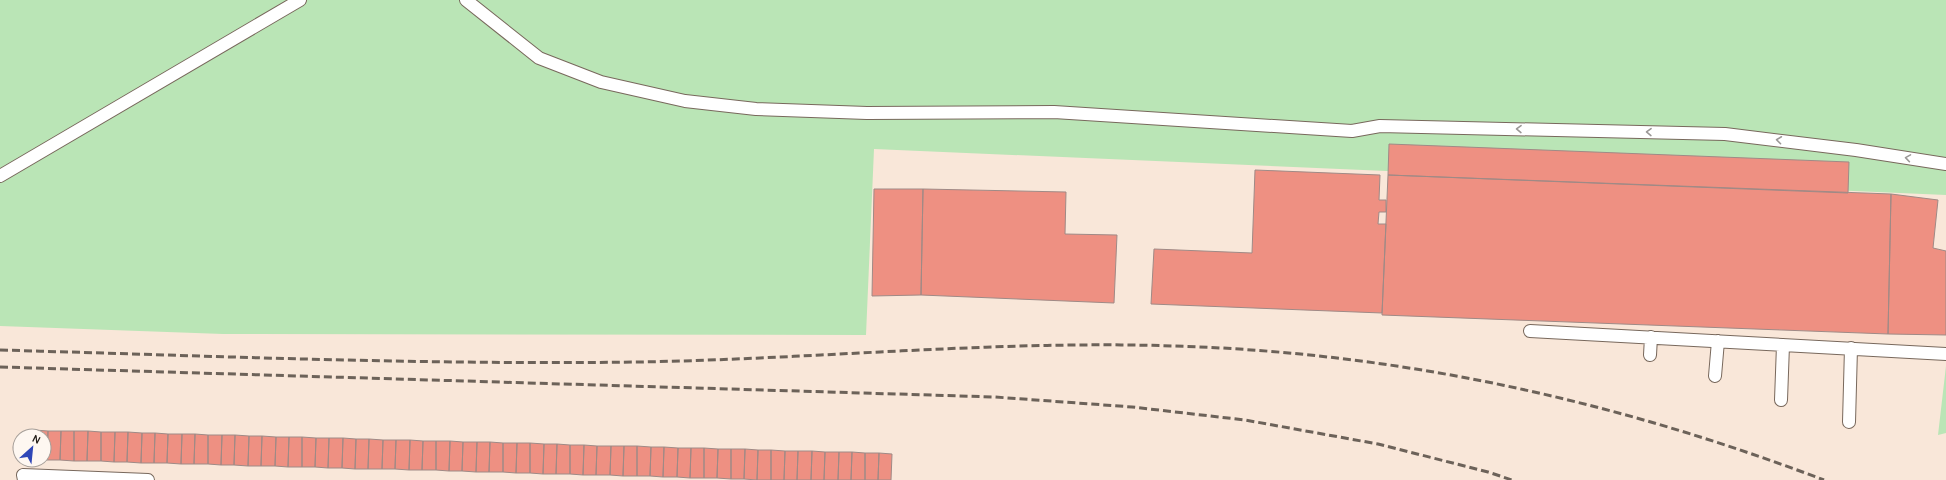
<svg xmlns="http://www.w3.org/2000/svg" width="1946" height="480" viewBox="0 0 1946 480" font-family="Karla,sans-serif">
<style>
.green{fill:#bae5b6}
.building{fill:#ee9082;stroke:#9f8a86}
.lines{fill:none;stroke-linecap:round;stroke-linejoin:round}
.service-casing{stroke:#78685c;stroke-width:14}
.service{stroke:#fff;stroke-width:12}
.rail{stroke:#6c6259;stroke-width:3;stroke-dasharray:8 4;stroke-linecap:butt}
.oneway{stroke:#9b9896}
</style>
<rect width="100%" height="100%" fill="#f9e7d9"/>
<path class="green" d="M0,0H1946V195L874,149L866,335L223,334L0,326Z
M1946,366V433L1938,435Z"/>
<path class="building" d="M1389,144L1849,162L1848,193L1388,175Z
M1255,170L1380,175L1379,200H1386V212H1379L1378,224H1386L1382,313L1151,304L1154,249L1252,253Z
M1388,175L1891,194L1888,334L1382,315Z
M874,189H923L921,295L872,296Z
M923,189L1066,192L1065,234L1117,235L1114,303L921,295Z
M1891,194L1938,200L1933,248L1946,251V335L1888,334Z
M34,430L48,431L47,460H42H44V436H34Z
M48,431H61L60,460H47Z
M61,431H74V461L60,460Z
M74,431H88L87,461H74Z
M88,431L101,432V461H87Z
M101,432H115L114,462L101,461Z
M115,432H128L127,462H114Z
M128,432L142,433L141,463L127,462Z
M142,433H155L154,463H141Z
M155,433L168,434L167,463H154Z
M168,434H182L181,464L167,463Z
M182,434H195L194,464H181Z
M195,434L208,435V464H194Z
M208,435H222L221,465L208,464Z
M222,435H235L234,465H221Z
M235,435L249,436L248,466L234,465Z
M249,436H262L261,466H248Z
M262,436L276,437L275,466H261Z
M276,437H289L288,467L275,466Z
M289,437H302V467H288Z
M302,437L316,438L315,467H302Z
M316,438H329L328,468L315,467Z
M329,438H343L342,468H328Z
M343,438L356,439L355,469L342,468Z
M356,439H369L368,469H355Z
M369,439L383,440L382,469H368Z
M383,440H396L395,469H382Z
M396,440H410L409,470L395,469Z
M410,440L423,441L422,470H409Z
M423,441H436V470H422Z
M436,441H450L449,471L436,470Z
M450,441L463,442L462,471H449Z
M463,442H477L476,472L462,471Z
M477,442H490L489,472H476Z
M490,442L503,443V472H489Z
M503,443H517L516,473L503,472Z
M517,443H530V473H516Z
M530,443L544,444L543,474L530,473Z
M544,444H557L556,474H543Z
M557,444L570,445V474H556Z
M570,445H584L583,475L570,474Z
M584,445L597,446L596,475H583Z
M597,446H611L610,475H596Z
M611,446H624L623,476L610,475Z
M624,446H637V476H623Z
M637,446L651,447L650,476H637Z
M651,447H664L663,477L650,476Z
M664,447L678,448L677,477H663Z
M678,448H691L690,478L677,477Z
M691,448H704V478H690Z
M704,448L718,449L717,478H704Z
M718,449H731V479L717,478Z
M731,449H745L744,479H731Z
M745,449L758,450L757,480L744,479Z
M758,450H771V480H757Z
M771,450L785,451L784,480H771Z
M785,451H798L797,480H784Z
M798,451H812L811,480H797Z
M812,451L825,452L824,480H811Z
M825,452H839L838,480H824Z
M839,452H852L851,480H838Z
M852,452L865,453V480H851Z
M865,453H879L878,480H865Z
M879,453L892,454L891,480H878Z"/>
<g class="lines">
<g class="service-casing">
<path id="service" d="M466,0L539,58L601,82L685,101L756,109L867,113L1054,112L1352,131L1380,126L1725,134L1856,150L1946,164
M0,176L300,0
M1530,331L1946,354
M1650,355L1651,337
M1715,376L1718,341
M1781,400L1783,345
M1849,422L1851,348
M24,480L23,475L148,480"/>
</g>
<use href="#service" class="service"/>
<path class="rail" d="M0,350C213,356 426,365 638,362C817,359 996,340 1175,346C1401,353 1613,400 1824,480
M0,367L995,397L1132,407L1245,420L1378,444L1488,472L1512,480"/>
</g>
<defs><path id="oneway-chevron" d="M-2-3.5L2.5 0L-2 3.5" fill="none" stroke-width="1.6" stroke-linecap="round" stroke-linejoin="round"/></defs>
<g class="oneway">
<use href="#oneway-chevron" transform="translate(1519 129) rotate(-179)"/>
<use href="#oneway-chevron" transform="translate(1649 132) rotate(-179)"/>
<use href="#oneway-chevron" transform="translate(1779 140) rotate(-173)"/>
<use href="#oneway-chevron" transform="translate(1908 158) rotate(-171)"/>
</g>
<g transform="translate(32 448) rotate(27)"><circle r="19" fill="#fef7f1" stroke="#a69f99"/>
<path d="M0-3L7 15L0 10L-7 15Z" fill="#2f46b7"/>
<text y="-6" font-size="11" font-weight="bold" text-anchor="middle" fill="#211b16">N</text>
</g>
</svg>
